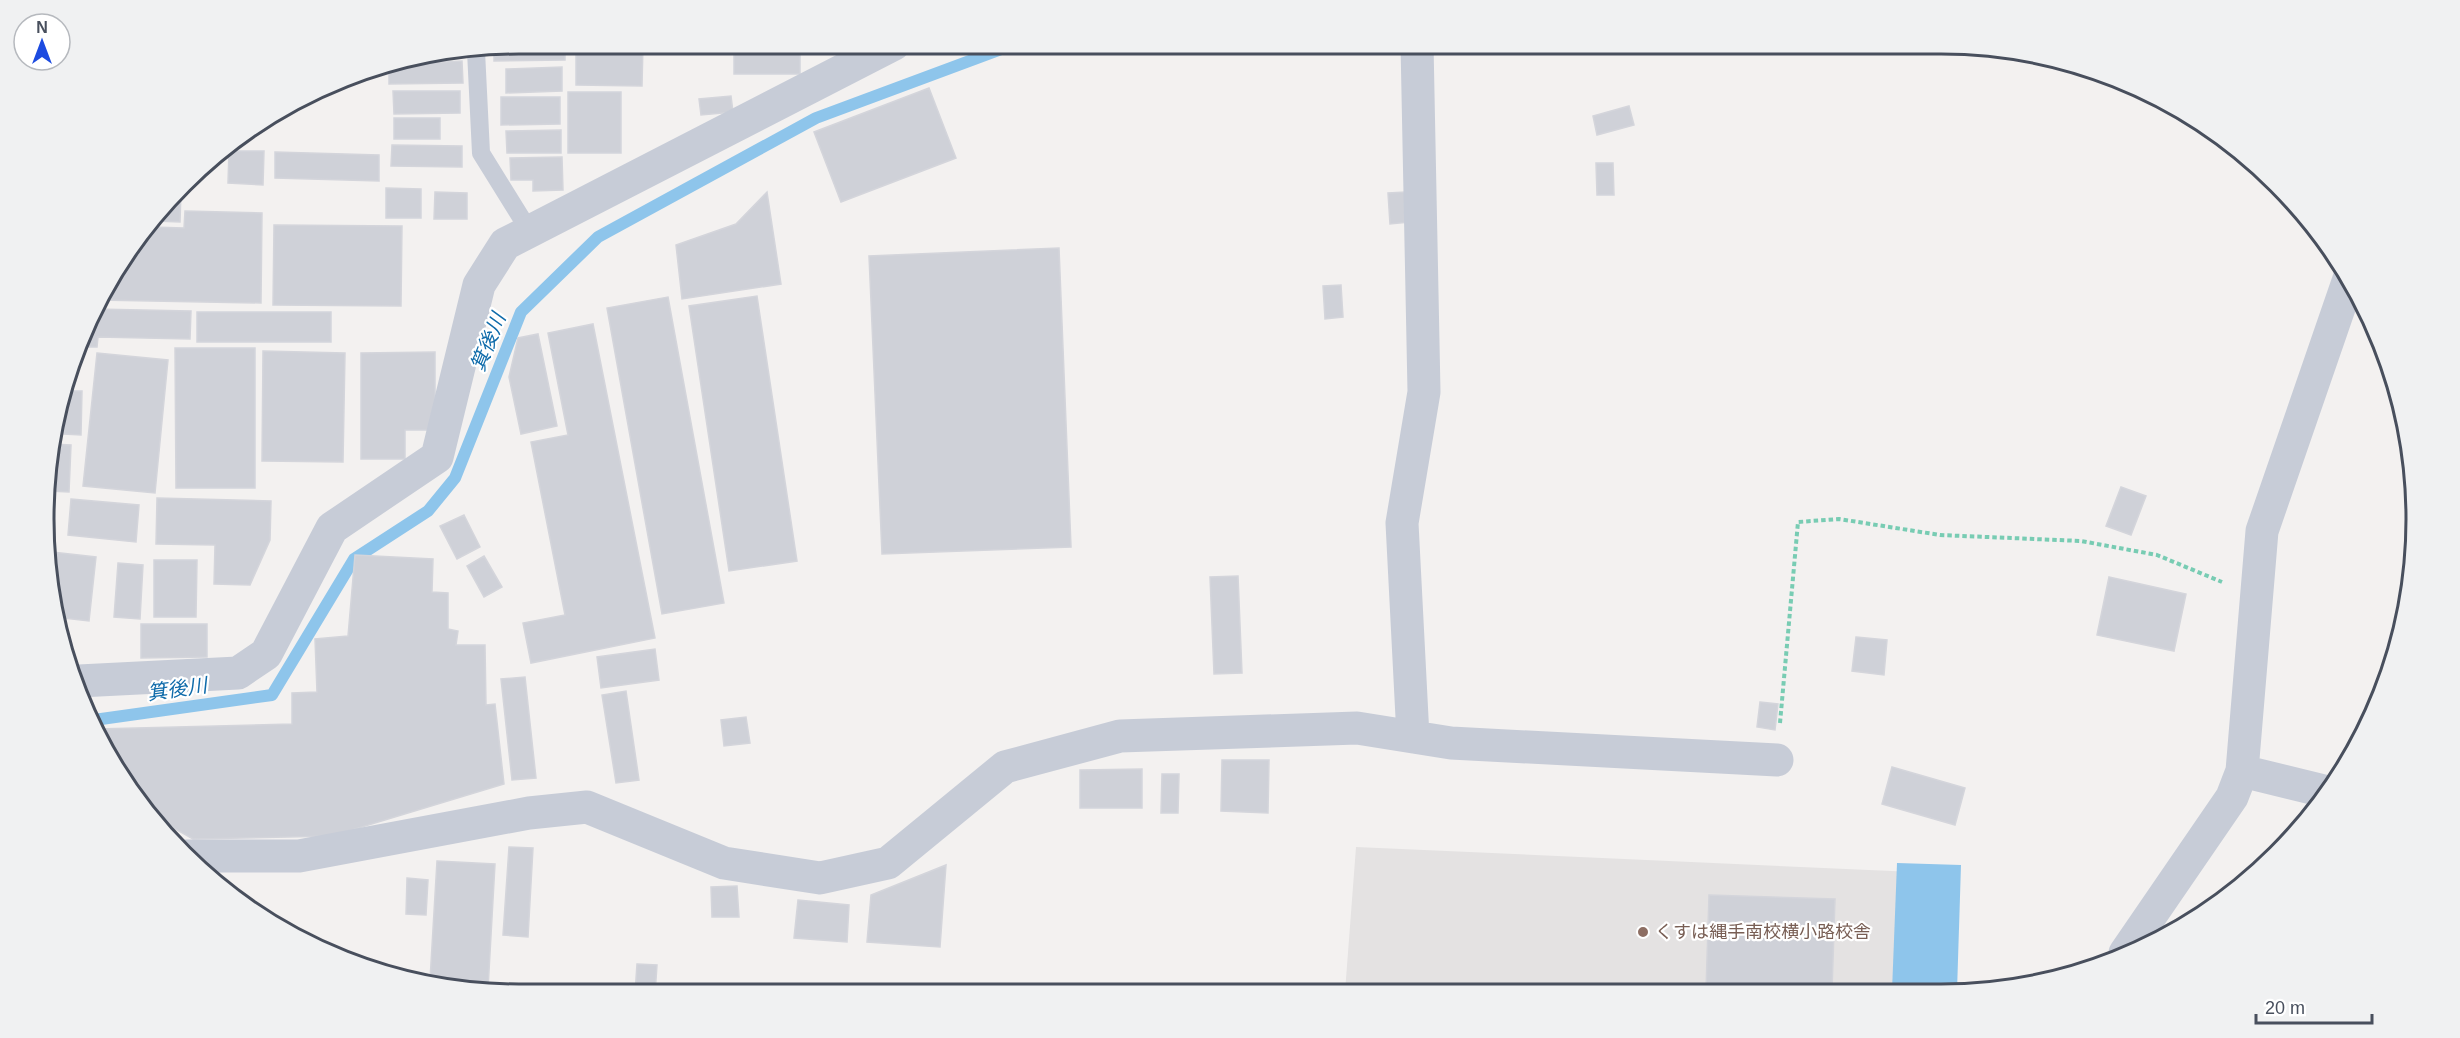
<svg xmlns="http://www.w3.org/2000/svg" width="2460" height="1038" viewBox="0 0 2460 1038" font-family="Helvetica,'Noto Sans JP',sans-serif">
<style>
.education{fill:#e4e2e2}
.water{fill:#8ec5eb}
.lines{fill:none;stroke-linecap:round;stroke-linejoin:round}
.stream{stroke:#8ec5eb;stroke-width:12}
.building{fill:#cfd1d8;stroke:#d4d5db;stroke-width:1.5}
.path{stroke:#78ccb3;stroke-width:4;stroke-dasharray:4.5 3;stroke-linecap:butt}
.lane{stroke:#c7ccd7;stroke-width:18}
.street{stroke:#c7ccd7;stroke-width:33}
.education-dot{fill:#8d6e63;stroke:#fff;stroke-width:2}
.labels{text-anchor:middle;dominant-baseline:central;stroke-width:4.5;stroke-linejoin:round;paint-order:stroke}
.education-label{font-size:18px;fill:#785e54;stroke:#fff;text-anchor:start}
.water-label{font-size:20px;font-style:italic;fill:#0f6baa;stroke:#fff}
.rim{fill:none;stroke:#484f5d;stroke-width:3}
</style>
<rect width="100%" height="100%" fill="#f3f1f0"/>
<path class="education" d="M1356,847L1937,873L1936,991L1345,992Z"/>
<path class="water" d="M1897,863L1961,865L1957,991H1892Z"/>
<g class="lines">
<path class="stream" d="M94,720L272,695L354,559L428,511L455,478L521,312L598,237L816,118L1015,44"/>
</g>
<path class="building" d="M519,44H565V60L494,61V48Z
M576,44H643L642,86L576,85Z
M734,44H800V74H734Z
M463,53V57L434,58Z
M462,61L463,83L389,84V65Z
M562,67V91L506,93V69Z
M929,88L956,158L841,202L814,132Z
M393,91H460V113L394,114Z
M568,92H621V153H568Z
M731,96L733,112L701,115L699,99Z
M501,97H560V124L501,125Z
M1629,106L1634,125L1597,135L1593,116Z
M394,118H440V139H394Z
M561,130V153H507L506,131Z
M392,145L462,146V167L391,166Z
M229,151H264L263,185L228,183Z
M275,152L379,155V181L275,178Z
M562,157L563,190L533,191V180H511L510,158Z
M1596,163H1613L1614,195H1597Z
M386,188L421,189V218H386Z
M181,191L180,222L156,221Z
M435,192L467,193V219H434Z
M767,192L781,284L682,299L676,245L736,224Z
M1406,192L1409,222L1390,224L1388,193Z
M185,211L262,213L261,303L99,300L107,282L152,227L184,228Z
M274,225L402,226L401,306L273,305Z
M1059,248L1071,547L882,554L869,256Z
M1341,285L1343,317L1325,319L1323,286Z
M757,296L797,561L729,571L689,306Z
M668,297L724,603L662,614L607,308Z
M94,309L191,311L190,339L98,337L97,347H79Z
M197,312H331V342H197Z
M593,324L655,638L531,663L523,623L565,615L531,442L568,435L548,333Z
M538,334L557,426L521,434L509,377L518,338Z
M175,348H255V488H176Z
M263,351L345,353L343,462L262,461Z
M435,352V430H405V459H361V353Z
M97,353L168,360L155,493L83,486Z
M65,391H82L81,435L64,434Z
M60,406V432L53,433Z
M51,444L71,445L69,492L49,491L48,457Z
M2121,487L2146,496L2131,535L2106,526Z
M157,498L271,501L270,540L250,585L214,584L215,545L156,544Z
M71,499L139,505L136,542L68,535Z
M464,515L480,547L457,559L440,526Z
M52,552L96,557L89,621L55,617Z
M355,555L433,559L432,592L448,593V629L458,631L456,645H485L486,705L495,704L504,784L332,836L193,839L147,813L107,757L97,729L292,724V693L317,692L315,639L348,636Z
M484,556L502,587L484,597L467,566Z
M154,560H197L196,617H154Z
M118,563L143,565L140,619L114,617Z
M1238,576L1242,673L1214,674L1210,577Z
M2109,577L2186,594L2174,651L2097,635Z
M141,624H207V657L141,658Z
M1856,637L1887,640L1884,675L1852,671Z
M655,649L659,680L601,688L597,657Z
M525,677L536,778L512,780L501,679Z
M626,691L639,780L616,783L602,695Z
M1760,702L1778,704L1775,730L1757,727Z
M746,717L750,743L724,746L721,720Z
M1222,760H1269L1268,813L1221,811Z
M1892,767L1965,788L1955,825L1882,804Z
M1142,769V808H1080V770Z
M1162,774H1179L1178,813H1161Z
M509,847L533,848L528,937L503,935Z
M437,861L495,864L488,989L430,980Z
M946,865L940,947L867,942L871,895Z
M407,878L428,880L426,915L406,914Z
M737,886L739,917H712L711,887Z
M1709,895L1835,899L1832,991H1706Z
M798,900L849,905L847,942L794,938Z
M637,964L657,965L655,994H635Z"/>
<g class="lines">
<path class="path" d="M1780,723L1798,522L1839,519L1940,535L2081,541L2157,555L2222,582"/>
<path class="lane" d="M476,51L481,153L530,232
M68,367H71"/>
<path class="street" d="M79,681L238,673L266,654L332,528L437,457L479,285L505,244L894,44
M1413,737L1402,523L1424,392L1417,44
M2242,771L2328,792
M186,856H299L529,813L587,807L724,863L820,878L888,863L1005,767L1120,736L1357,728L1451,743L1777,760
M2125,953L2232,797L2242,771L2262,531L2349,279"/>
</g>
<circle class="education-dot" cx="1643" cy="932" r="6"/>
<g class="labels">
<g class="education-label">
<text x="1655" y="932">くすは縄手南校横小路校舎</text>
</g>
<g class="water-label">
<text transform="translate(488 342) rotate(-68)">箕後川</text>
<text transform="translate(177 689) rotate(-8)">箕後川</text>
</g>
</g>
<path d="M0 0H2460V1038H0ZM519 54H1941A465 465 0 0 1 2406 519V519A465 465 0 0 1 1941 984H519A465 465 0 0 1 54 519V519A465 465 0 0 1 519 54Z" fill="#f0f1f2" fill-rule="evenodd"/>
<path class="rim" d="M519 54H1941A465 465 0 0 1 2406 519V519A465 465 0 0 1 1941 984H519A465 465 0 0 1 54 519V519A465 465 0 0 1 519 54Z"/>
<g transform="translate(42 42)"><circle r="28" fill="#ffffff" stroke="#b6b9be" stroke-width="1.5"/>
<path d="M0-4.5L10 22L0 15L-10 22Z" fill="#1c4be0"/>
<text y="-9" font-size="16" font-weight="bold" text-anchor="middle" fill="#484f5d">N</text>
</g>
<path d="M2256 1014v9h116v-9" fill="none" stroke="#484f5d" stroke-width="3"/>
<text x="2265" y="1014" font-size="18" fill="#484f5d" stroke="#ffffff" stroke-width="4.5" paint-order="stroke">20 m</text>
</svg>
